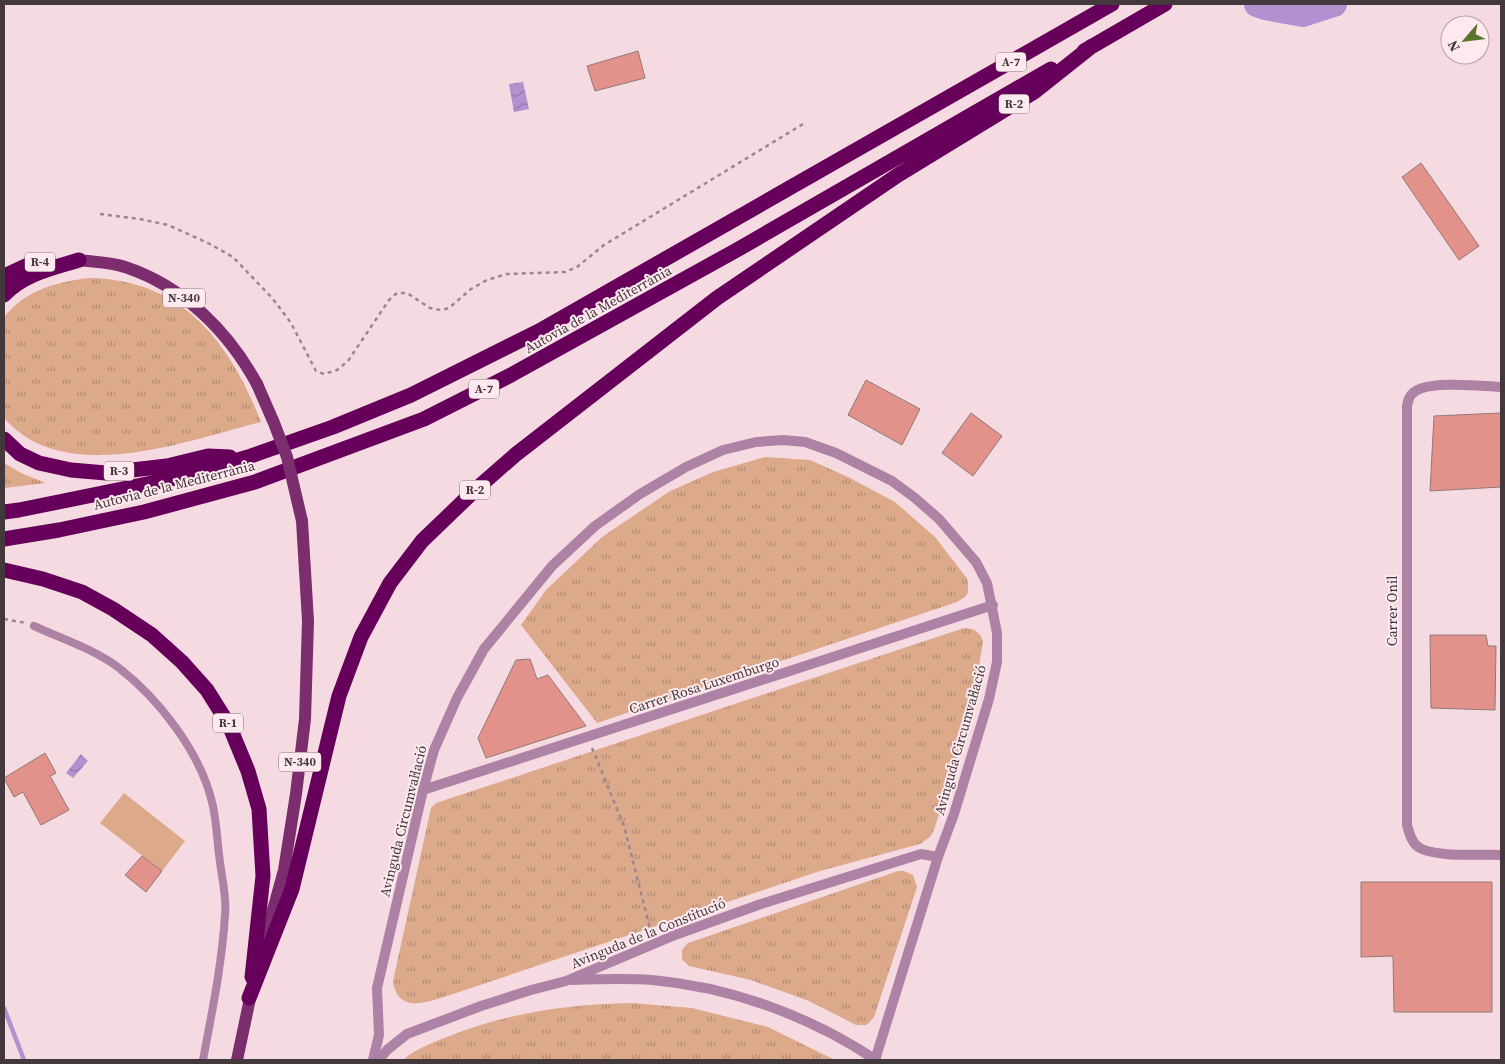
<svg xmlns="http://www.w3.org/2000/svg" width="1505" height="1064" viewBox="0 0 1505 1064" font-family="'Source Serif 4',serif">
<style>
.grass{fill:url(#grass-tufts)}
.pitch{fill:#dca98b}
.water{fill:url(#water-waves)}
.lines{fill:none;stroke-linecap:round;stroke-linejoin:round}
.stream{stroke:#b390d0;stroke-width:4.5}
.river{stroke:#b390d0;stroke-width:26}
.building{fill:#e2928a;stroke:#907976}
.path{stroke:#9a888d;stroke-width:2.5;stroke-dasharray:4 4;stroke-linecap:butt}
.service{stroke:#ae82a4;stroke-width:8}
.minor{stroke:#ae82a4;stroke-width:10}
.primary{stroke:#7b2d6e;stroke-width:12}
.motorway{stroke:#67005a;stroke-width:15}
.primary-bridge{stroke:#7b2d6e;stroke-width:12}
.labels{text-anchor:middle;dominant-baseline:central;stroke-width:4;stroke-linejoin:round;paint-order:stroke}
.shield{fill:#fee9ef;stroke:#7b6e72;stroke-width:1}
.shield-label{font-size:12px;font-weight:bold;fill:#43393c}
.street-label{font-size:14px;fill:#43393c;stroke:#fee9ef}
</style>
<defs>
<pattern id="grass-tufts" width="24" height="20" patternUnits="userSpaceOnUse" patternTransform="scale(1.25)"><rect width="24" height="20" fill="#dca98b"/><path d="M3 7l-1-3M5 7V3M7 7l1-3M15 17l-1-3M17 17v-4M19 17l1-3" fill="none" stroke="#b48b73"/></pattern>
<pattern id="water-waves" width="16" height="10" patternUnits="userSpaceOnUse" patternTransform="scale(1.25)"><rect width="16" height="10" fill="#b390d0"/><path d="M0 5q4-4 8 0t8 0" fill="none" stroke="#9377aa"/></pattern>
</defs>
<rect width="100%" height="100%" fill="#f5dbe1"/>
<path class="grass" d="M89,278C182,279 230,342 261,422C186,441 65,488 4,418V317C26,290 56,282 89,278Z
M765,457L810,460L848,477L895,502L935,537L966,577L968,582V593L965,597L957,602L597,723L521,625L546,590L602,537L670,491L713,472Z
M4,463L21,473L46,483L4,488Z
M964,628C974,628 980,632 983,641L973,706L934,830L930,837L920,844L820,871L453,994C430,1001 398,1016 393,981L431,808L436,803Z
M898,871H904L913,875L917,887L874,1017L869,1023L866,1025H856L809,1001L751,980L689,966L682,959V950L688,943Z
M632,1003L692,1008L768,1027L835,1060H403C415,1049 432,1043 447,1037C507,1013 568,1004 632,1003Z"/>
<path class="pitch" d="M124,793L185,841L162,871L100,823Z"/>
<path class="water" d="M523,82L529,109L514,112L509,84Z
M81,754L88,761L73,778L66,773Z"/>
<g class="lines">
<path class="stream" d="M4,1008L24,1060"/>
<path class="river" d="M1257,4L1265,7L1303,14L1334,4"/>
</g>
<path class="building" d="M638,51L645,78L595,91L587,66Z
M1421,163L1479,246L1459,260L1402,177Z
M866,380L920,409L902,445L848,415Z
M971,413L1002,436L973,476L942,453Z
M1501,413V487L1430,491L1434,416Z
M1430,635H1486L1488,646H1496L1495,710L1431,708Z
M530,659L537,679L548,675L586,726L486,758L478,738L516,660Z
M45,753L56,773L50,776L69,810L41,825L23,792L14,797L4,778Z
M142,856L162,871L146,892L125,875Z
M1361,882H1492V1012H1394L1393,956L1361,957Z"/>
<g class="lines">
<path class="path" d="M100,214L140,219L168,225L208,243L233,257L273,299L291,323L316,371L324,374L337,370L348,361L389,300L397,293H407L430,308L441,310L449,308L471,289L487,280L507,274L565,272L577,267L604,245L803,124
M4,619L26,623
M592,748L624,826L651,932"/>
<path class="service" d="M34,626C62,639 94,649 119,668C159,699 200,752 212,802C217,821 217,843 220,862C222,879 227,898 225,915C222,964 212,1012 203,1060"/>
<path class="minor" d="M1501,387C1481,386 1427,380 1413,393C1409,396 1408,401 1407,406V825C1409,832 1411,841 1417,846C1431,858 1482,854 1501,855
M423,790L993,605
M572,980C599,979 626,978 652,980C731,987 810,1016 876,1060
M373,1060L379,1035L377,988L423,790L434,750L457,698L484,649L552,566L595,526L640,494L686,467L723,450L756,442L783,440L805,442L836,453L892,481L915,498L939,519L976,562L987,583L997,633V662L989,699L954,814L938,857L875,1060
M379,1060L387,1050L407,1034L481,1006L531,990L566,981L675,935L761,904L921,854L938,857"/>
<path class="primary" d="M79,260C94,262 111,262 125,267C183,286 228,331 257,384
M263,946L284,870L296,794L305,719L308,621L302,521
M237,1060L252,989"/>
<path class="motorway" d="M1084,51L1165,4
M4,276L30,264L45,261
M4,295C23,274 53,268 79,260
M4,439L20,454L39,463L71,470L106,473L167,466L208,456L230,457
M4,512L19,510L181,477L248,457L333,427L411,395L539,331L1112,4
M4,539L59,530L144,512L255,482L424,419L511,375L735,251L1051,69
M4,570L43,579L82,592L113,609L152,635L182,662L207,690L229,725L248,771L259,809L263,876L252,977
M249,998L292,889L339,696L361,637L390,583L422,541L474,491L515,455L717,298L898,175L1034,92L1092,46"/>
<path class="primary-bridge" d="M257,384L274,423L287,457L302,521"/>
</g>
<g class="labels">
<g class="shield">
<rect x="996" y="52.5" width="30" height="19" rx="4"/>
<rect x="999" y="94.5" width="30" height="19" rx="4"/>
<rect x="25" y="252.5" width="30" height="19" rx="4"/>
<rect x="163" y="288.5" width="42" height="19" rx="4"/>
<rect x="469" y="379.5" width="30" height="19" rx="4"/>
<rect x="104" y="461.5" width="30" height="19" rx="4"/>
<rect x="460" y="480.5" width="30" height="19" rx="4"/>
<rect x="213" y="713.5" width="30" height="19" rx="4"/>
<rect x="279" y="752.5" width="42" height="19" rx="4"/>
</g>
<g class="shield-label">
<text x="1011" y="62">A-7</text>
<text x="1014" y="104">R-2</text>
<text x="40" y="262">R-4</text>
<text x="184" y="298">N-340</text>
<text x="484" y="389">A-7</text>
<text x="119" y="471">R-3</text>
<text x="475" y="490">R-2</text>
<text x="228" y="723">R-1</text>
<text x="300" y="762">N-340</text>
</g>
<g class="street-label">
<text transform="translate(598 309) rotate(-29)">Autovia de la Mediterrània</text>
<text transform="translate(174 485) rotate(-14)">Autovia de la Mediterrània</text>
<text transform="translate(1392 611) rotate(-90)">Carrer Onil</text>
<text transform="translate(704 685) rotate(-18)">Carrer Rosa Luxemburgo</text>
<text transform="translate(960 740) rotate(-74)">Avinguda Circumval·lació</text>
<text transform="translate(403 821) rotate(-76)">Avinguda Circumval·lació</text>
<text transform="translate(648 933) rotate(-22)">Avinguda de la Constitució</text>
</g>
</g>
<rect width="1505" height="1064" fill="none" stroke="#43393c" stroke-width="10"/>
<g transform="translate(1465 40) rotate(242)"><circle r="24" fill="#fee9ef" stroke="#b3a3a7"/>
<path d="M0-4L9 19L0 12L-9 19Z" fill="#59752a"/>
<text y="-8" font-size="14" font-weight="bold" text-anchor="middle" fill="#43393c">N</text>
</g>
</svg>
